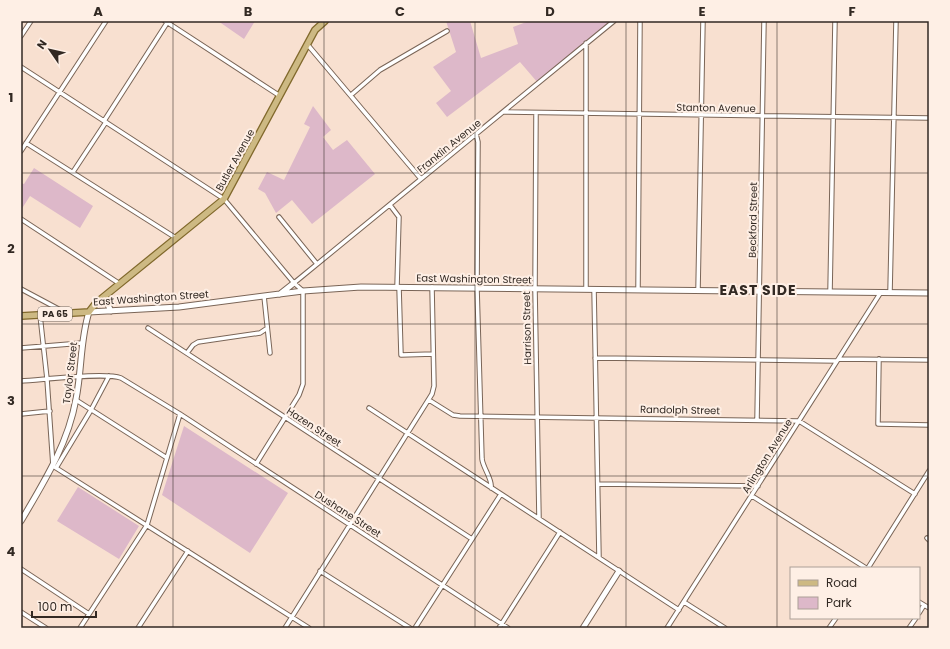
<svg xmlns="http://www.w3.org/2000/svg" width="950" height="649" viewBox="0 0 950 649" font-family="Poppins,sans-serif">
<style>
.green{fill:#ddb8c9}
.lines{fill:none;stroke-linecap:round;stroke-linejoin:round}
.street-casing{stroke:#7a6557;stroke-width:5.5}
.secondary-casing{stroke:#7a6557;stroke-width:7}
.primary-casing{stroke:#81692c;stroke-width:8}
.street{stroke:#fff;stroke-width:3.5}
.secondary{stroke:#fff;stroke-width:5}
.primary{stroke:#cdb983;stroke-width:5.5}
.grid{fill:none;stroke:#322923;stroke-width:1;stroke-opacity:0.55}
.labels{text-anchor:middle;dominant-baseline:central;stroke-width:4;stroke-linejoin:round;paint-order:stroke}
.shield{fill:#feefe5;stroke:#6f645d;stroke-width:1}
.shield-label{font-size:9px;font-weight:bold;fill:#322923}
.street-label{font-size:10px;fill:#322923;stroke:#feefe5}
.district-label{font-size:14px;font-weight:bold;letter-spacing:1px;fill:#322923;stroke:#feefe5}
.neatline{fill:none;stroke:#322923;stroke-width:1.5}
.grid-label{font-size:13px;text-anchor:middle;font-weight:bold;fill:#322923}
</style>
<rect width="100%" height="100%" fill="#f8e0d0"/>
<path class="green" d="M218,21H255L244,39Z
M446,21H470L481,58L518,44L513,27L529,21H613L538,83L520,62L447,117L436,103L451,91L433,67L456,52Z
M313,106L331,130L323,137L333,150L347,140L375,174L312,224L292,200L276,213L265,193L258,189L267,172L284,180L310,127L304,124Z
M34,168L93,206L80,228L30,196L21,210V183L24,184Z
M184,426L288,493L250,553L162,495Z
M78,487L139,526L119,559L57,521Z"/>
<g class="lines">
<g class="street-casing">
<path id="street" d="M165,21L280,96
M21,36L31,21
M307,44L421,179
M21,67L224,199L294,283L303,291V384L299,395L256,464
M351,95L380,70L447,31
M503,112L929,118
M536,114L535,289L539,518
M104,121L167,23
M476,134L478,142L477,288L482,459C483,468 493,480 491,488
M26,143L176,238
M21,151L106,21
M73,172L106,122
M390,205L399,217L397,287
M279,217L317,264
M21,219L120,284
M294,283L614,21
M399,287L401,355L433,354
M21,289L66,313
M586,289V43
M594,289L599,557
M638,290L640,21
M698,290L703,21
M830,292L835,21
M890,292L896,21
M264,296L270,353
M40,315L47,379L53,466L309,628
M148,328L472,539
M21,348L82,343
M187,353L193,345L198,342L260,333L266,329
M595,358L837,361
M839,359L929,360
M879,359L878,424L929,425
M21,381C42,380 105,372 121,378L180,414L508,628
M76,400L167,458
M429,400L453,415L460,416L799,421L915,494
M369,408L679,610
M21,414L50,411
M757,420L764,21
M56,468L91,410L109,376
M598,484L758,486
M752,496L866,568
M927,538L929,540
M868,568L929,471
M21,569L89,614
M320,571L410,628
M684,602L725,628
M919,602L929,608
M21,612L46,628
M919,613L924,605
M80,628L147,525L180,414
M138,628L188,551
M285,628L432,394L434,386L432,287
M415,628L501,494
M499,628L560,532
M667,628L881,292
M829,628L836,618
M909,628L916,618"/>
</g>
<g class="secondary-casing">
<path id="secondary" d="M280,294L294,283
M104,297L111,311
M21,521C44,482 68,444 76,399C82,370 80,340 89,312L179,307L303,291L361,287L929,293
M583,628L619,571"/>
</g>
<g class="primary-casing">
<path id="primary" d="M21,316L89,312L96,303L224,199L315,30L325,21"/>
</g>
<use href="#street" class="street"/>
<use href="#secondary" class="secondary"/>
<use href="#primary" class="primary"/>
</g>
<path class="grid" d="M173,21V628M324,21V628M475,21V628M626,21V628M777,21V628M21,173H929M21,324H929M21,476H929"/>
<g class="labels">
<rect class="shield" x="38" y="307" width="34" height="14" rx="3"/>
<g class="shield-label">
<text x="55" y="314">PA 65</text>
</g>
<g class="street-label">
<text transform="translate(716 108) rotate(1)">Stanton Avenue</text>
<text transform="translate(449 146) rotate(-39)">Franklin Avenue</text>
<text transform="translate(235 160) rotate(-61)">Butler Avenue</text>
<text transform="translate(753 220) rotate(-89)">Beckford Street</text>
<text transform="translate(474 279) rotate(1)">East Washington Street</text>
<text transform="translate(151 298) rotate(-4)">East Washington Street</text>
<text transform="translate(527 328) rotate(-91)">Harrison Street</text>
<text transform="translate(70 373) rotate(-83)">Taylor Street</text>
<text transform="translate(680 410) rotate(1)">Randolph Street</text>
<text transform="translate(314 427) rotate(33)">Hazen Street</text>
<text transform="translate(767 456) rotate(-58)">Arlington Avenue</text>
<text transform="translate(348 514) rotate(33)">Dushane Street</text>
</g>
<g class="district-label">
<text x="758" y="290">EAST SIDE</text>
</g>
</g>
<rect width="950" height="649" fill="none" stroke="#feefe5" stroke-width="44"/>
<rect x="790" y="567" width="130" height="52" fill="#feefe5" stroke="#aca097"/>
<rect x="798" y="580" width="20" height="6" fill="#cdb983" stroke="#aca097"/>
<text x="826" y="587" font-size="12" fill="#322923">Road</text>
<rect x="798" y="597" width="20" height="12" fill="#ddb8c9" stroke="#aca097"/>
<text x="826" y="607" font-size="12" fill="#322923">Park</text>
<g transform="translate(50 50) rotate(304)" stroke="#feefe5" stroke-width="3" paint-order="stroke">
<path d="M0-3L7 15L0 10L-7 15Z" fill="#322923"/>
<text y="-6" font-size="11" font-weight="bold" text-anchor="middle" fill="#322923">N</text>
</g>
<path d="M32 611v6h64v-6" fill="none" stroke="#322923" stroke-width="2"/>
<text x="38" y="611" font-size="12" fill="#322923" stroke="#feefe5" stroke-width="3" paint-order="stroke">100 m</text>
<rect x="22" y="22" width="906" height="605" class="neatline"/>
<g class="grid-label">
<text x="98" y="16">A</text>
<text x="248" y="16">B</text>
<text x="400" y="16">C</text>
<text x="550" y="16">D</text>
<text x="702" y="16">E</text>
<text x="852" y="16">F</text>
<text x="11" y="102">1</text>
<text x="11" y="253">2</text>
<text x="11" y="405">3</text>
<text x="11" y="556">4</text>
</g>
</svg>
